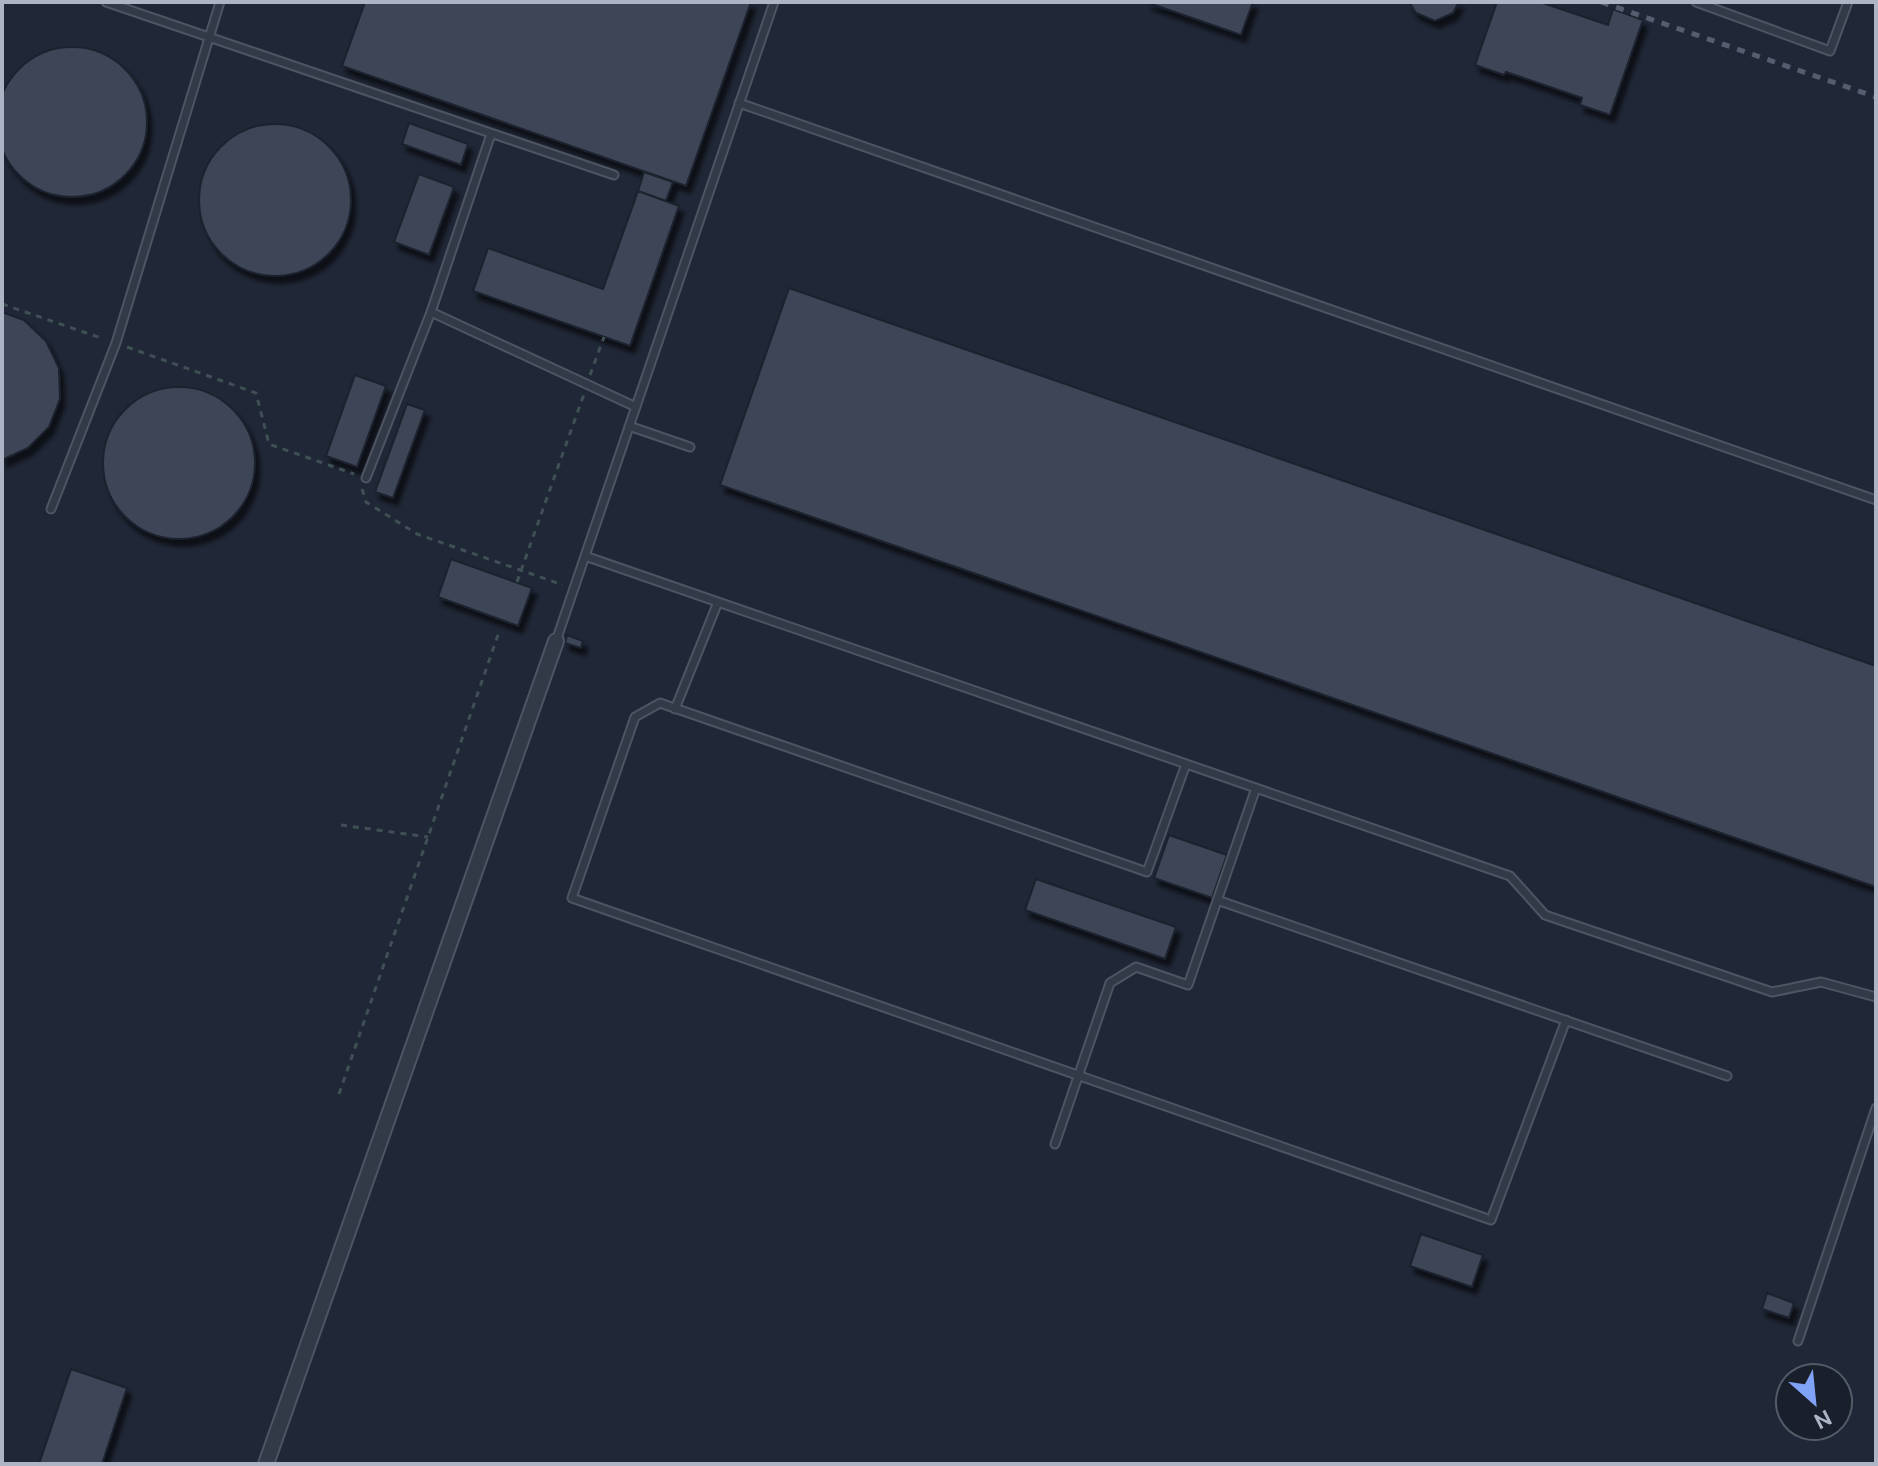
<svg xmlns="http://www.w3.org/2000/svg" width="1878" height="1466" viewBox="0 0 1878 1466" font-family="Ubuntu,sans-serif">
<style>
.building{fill:#3c4557;stroke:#1b212d;stroke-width:2;filter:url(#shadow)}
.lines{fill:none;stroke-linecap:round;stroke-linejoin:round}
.lane-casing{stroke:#4e5462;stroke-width:11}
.street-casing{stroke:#4e5462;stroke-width:18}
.path{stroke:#3f5055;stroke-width:3;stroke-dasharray:6 6;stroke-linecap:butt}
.lane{stroke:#333a47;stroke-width:7}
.street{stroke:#333a47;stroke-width:14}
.rail{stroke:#555d6e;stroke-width:5;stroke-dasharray:8 8;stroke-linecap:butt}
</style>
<defs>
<filter id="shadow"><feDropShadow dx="4.5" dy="7" stdDeviation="2" flood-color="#0009"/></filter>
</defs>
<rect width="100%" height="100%" fill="#202736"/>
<path class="building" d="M365,2H751L686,186L342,66Z
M1146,2H1253L1241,35Z
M1409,2H1459L1453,13L1435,21L1416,13Z
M1497,2H1540L1608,25L1613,9L1643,20L1610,115L1580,105L1582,98L1506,72L1504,75L1475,65Z
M-3 122a75 75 0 1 1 150 0a75 75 0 1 1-150 0Z
M409,123L468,144L461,165L402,144Z
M199 200a76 76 0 1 1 152 0a76 76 0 1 1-152 0Z
M644,172L673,182L666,201L638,191Z
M419,174L454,187L429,255L394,242Z
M638,191L679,206L630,346L473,291L488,248L603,289Z
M789,288L1876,666V887L720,485Z
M2,312L24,320L46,341L59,368L60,399L49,427L28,448L2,460Z
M355,375L386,386L357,467L326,456Z
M103 463a76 76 0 1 1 152 0a76 76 0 1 1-152 0Z
M407,404L425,410L393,498L375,492Z
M451,559L532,588L518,626L438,597Z
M567,635L583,641L581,648L565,643Z
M1169,835L1227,855L1212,898L1154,878Z
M1036,879L1176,927L1165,959L1025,910Z
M1421,1234L1483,1255L1472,1287L1410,1266Z
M1767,1293L1794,1303L1789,1318L1762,1309Z
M71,1369L127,1388L102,1464H39Z"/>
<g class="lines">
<g class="lane-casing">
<path id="lane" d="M106,2L614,175
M1696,2L1830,51L1848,2
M739,103L1876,500
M431,312L636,407
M629,426L690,447
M366,478L431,312L491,134
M51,509L116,343L220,2
M585,556L1510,876L1545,915L1772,992L1821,982L1876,997
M556,641L774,2
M675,709L718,602
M1186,764L1147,872L660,703L635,717L572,898L1491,1220L1566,1020
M1217,900L1727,1076
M1055,1144L1110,983L1136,967L1188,985L1256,788
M1798,1341L1876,1108"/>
</g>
<g class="street-casing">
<path id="street" d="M266,1464L556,641"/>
</g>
<path class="path" d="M2,304L104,339
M127,347L256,393L269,444L354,474
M590,375L604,337
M362,489L366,502L417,534L563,585
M517,582L584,394
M341,825L428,837
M339,1094L499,632"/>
<use href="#lane" class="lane"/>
<use href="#street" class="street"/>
<path class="rail" d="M1601,2L1876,97"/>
</g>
<rect width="1878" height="1466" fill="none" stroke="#adb4c4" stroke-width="8"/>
<g transform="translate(1814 1402) rotate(153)"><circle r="38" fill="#191f2b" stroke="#545b68" stroke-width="2"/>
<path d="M0-6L14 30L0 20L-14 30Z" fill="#80a2f7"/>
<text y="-12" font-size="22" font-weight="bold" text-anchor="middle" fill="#adb4c4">N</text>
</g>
</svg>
